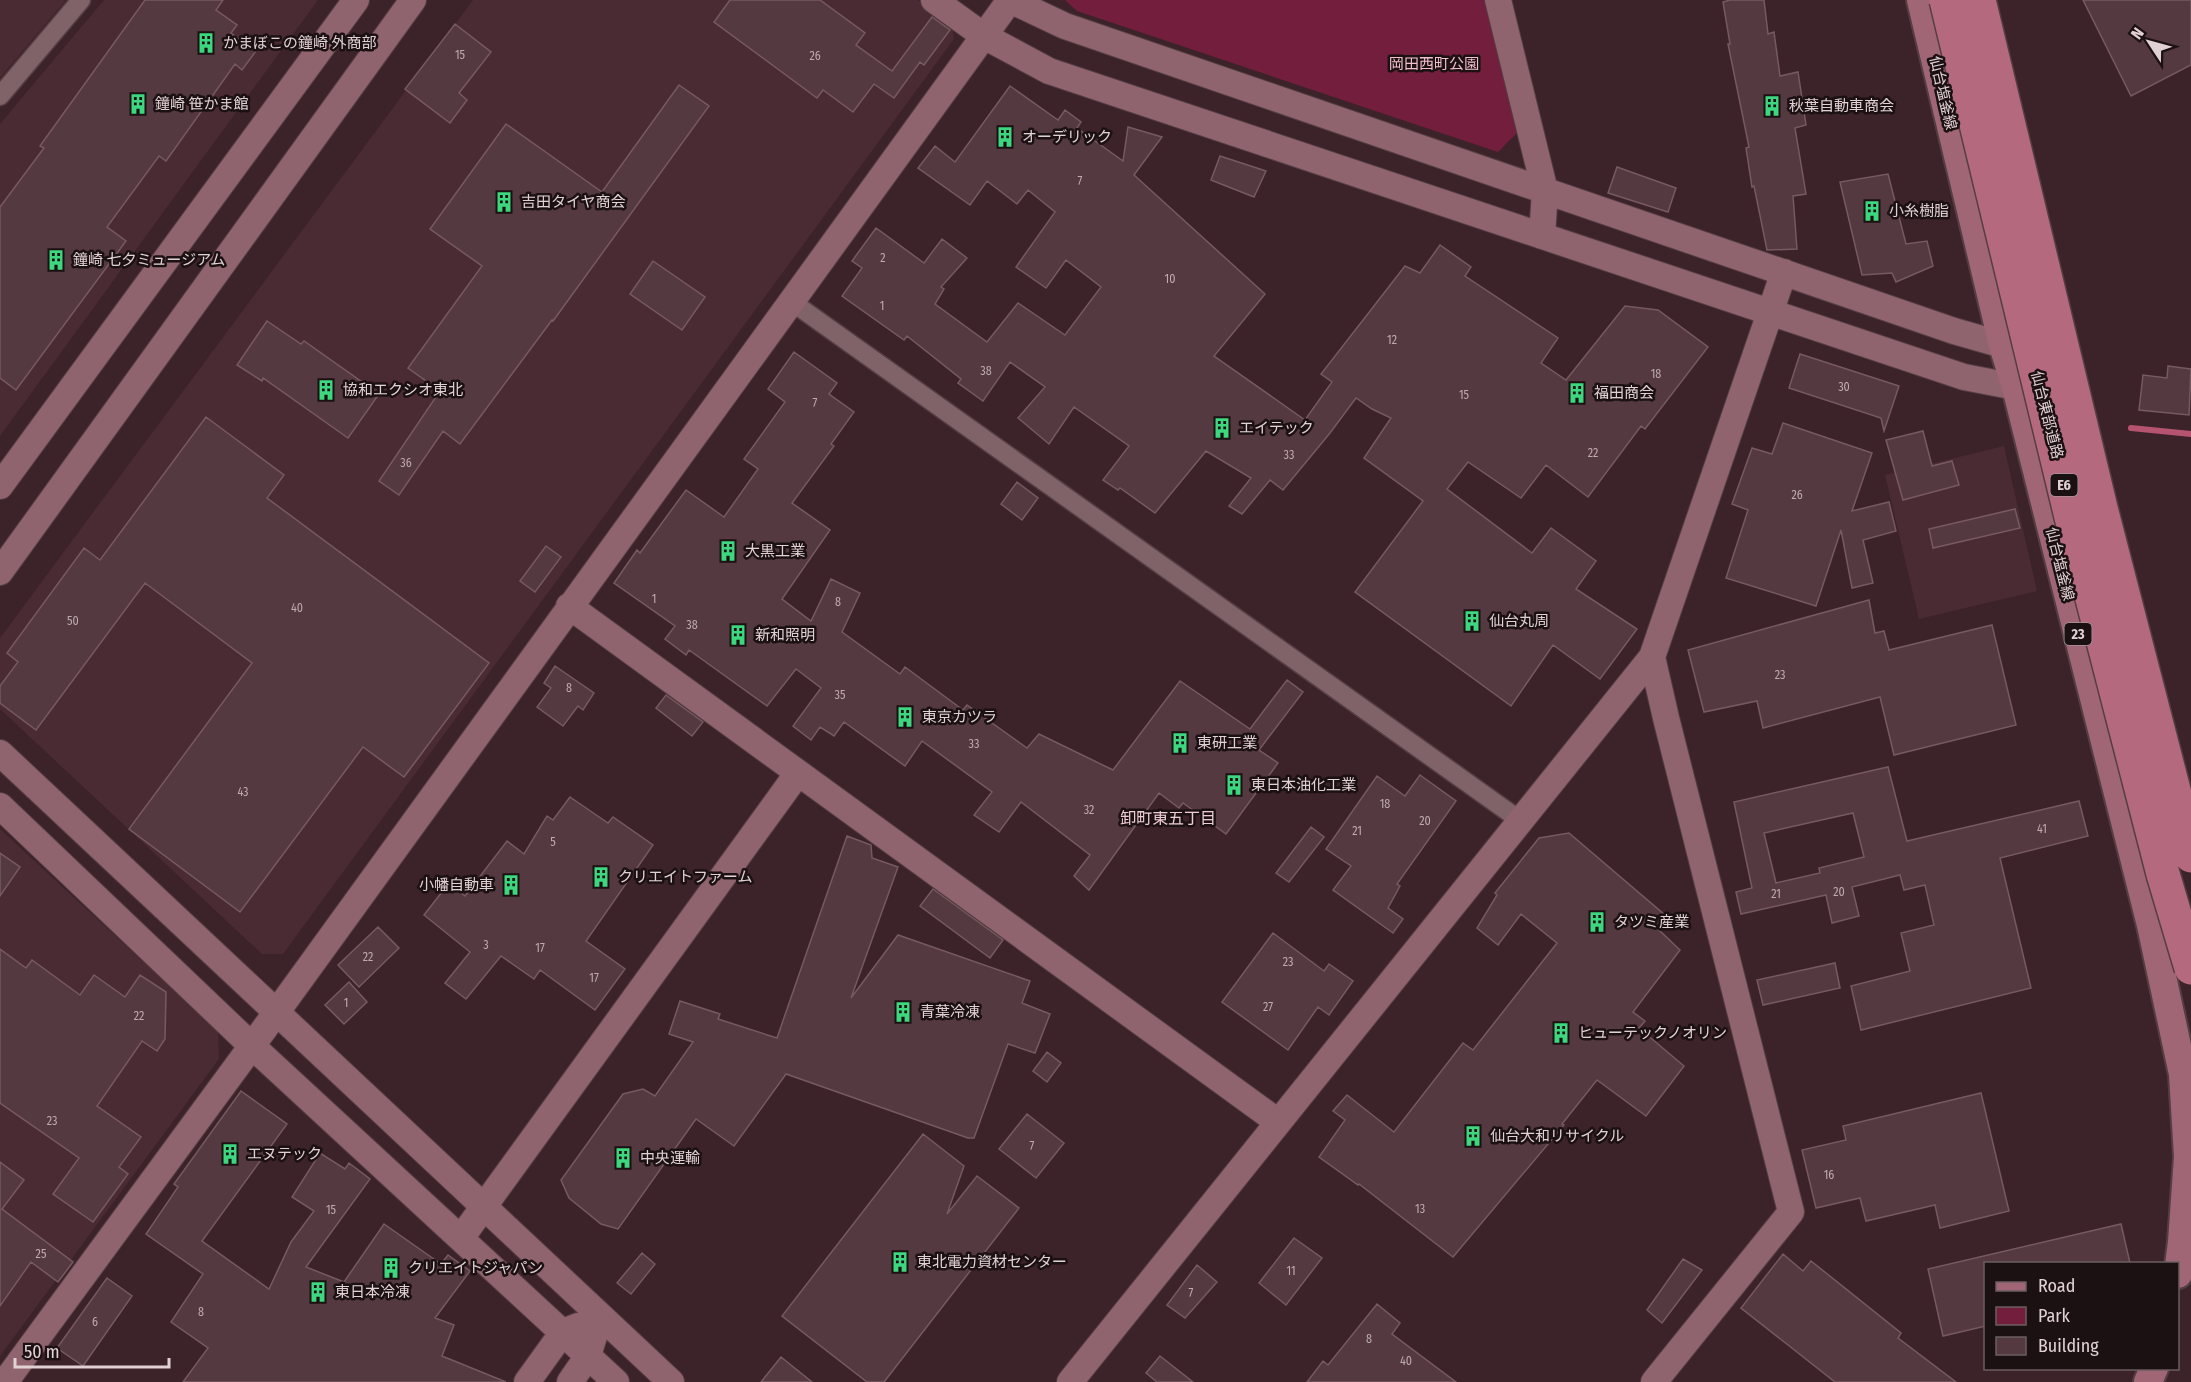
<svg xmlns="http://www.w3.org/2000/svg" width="2191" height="1382" viewBox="0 0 2191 1382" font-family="'Fira Sans Condensed','Noto Sans JP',sans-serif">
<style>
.built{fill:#4b2b33}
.green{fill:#731e3c}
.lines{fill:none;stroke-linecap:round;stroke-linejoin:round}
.stream{stroke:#b45471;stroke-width:6}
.building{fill:#543940;stroke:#775a60;stroke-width:1.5;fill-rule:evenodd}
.street-casing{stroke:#543e44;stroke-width:21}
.secondary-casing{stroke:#543e44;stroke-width:28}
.primary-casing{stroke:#543e44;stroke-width:32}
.street{stroke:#806269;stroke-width:18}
.secondary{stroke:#90646f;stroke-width:26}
.primary{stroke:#a06676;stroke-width:28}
.highway-bridge-casing{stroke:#543e44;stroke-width:36;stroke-linecap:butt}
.highway-bridge{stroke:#b5697e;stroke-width:33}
.labels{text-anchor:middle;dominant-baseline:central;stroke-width:5;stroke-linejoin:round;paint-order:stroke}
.number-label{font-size:12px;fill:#beabaf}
.shield{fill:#1b1012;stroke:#a6979a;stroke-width:1.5}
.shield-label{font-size:14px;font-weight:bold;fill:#e2d1d4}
.poi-label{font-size:15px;fill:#e2d1d4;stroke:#1b1012;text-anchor:start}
.park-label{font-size:15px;fill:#f4bfcc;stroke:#1b1012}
.street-label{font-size:15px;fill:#e2d1d4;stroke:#1b1012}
.neighbourhood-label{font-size:16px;fill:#eeccd3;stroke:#1b1012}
</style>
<rect width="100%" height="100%" fill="#3c2229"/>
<path class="built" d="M0,0H66L0,78Z
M104,0H318L0,436V124Z
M473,0H918L952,25L954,39L283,954H262L0,709V638Z
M2004,446L2037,591L1919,619L1885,475Z
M0,829L218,1031L219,1059L0,1356Z"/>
<path class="green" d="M1065,0H1484L1517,133L1498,152L1077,11Z"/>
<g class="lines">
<path class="stream" d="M2131,428L2191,434"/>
</g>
<path class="building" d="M145,0H223L216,10L237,25L231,33L256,51L242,70L235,64L166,161L159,156L107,227L126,241L16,390L0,378V207L44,148L40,146Z
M730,0H820L865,33L856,45L892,71L932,17L950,30L924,65L920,62L894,98L874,84L853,112L823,90L817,98L714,22Z
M1730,0H1764L1768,34L1774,32L1780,76L1798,72L1806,125L1795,128L1806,194L1793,196L1797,249L1767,250L1754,186L1752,187L1746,148L1749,147L1728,44H1730L1723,2Z
M2083,0H2191V65L2131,96Z
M455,24L491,52L459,93L467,100L450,123L405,89Z
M679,85L709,106L553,321L552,320L460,444L443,431L399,495L379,481L440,391L408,368L482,266L430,229L506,124L602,192Z
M1010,86L1058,120L1065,110L1081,122L1077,128L1123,161L1128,127L1162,137L1134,175L1265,294L1214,356L1305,420L1332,382L1321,374L1405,266L1420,273L1440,245L1471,267L1465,276L1558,338L1541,363L1566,380L1625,306L1658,310L1708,347L1645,429L1641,426L1588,497L1546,465L1521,498L1468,462L1447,489L1532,553L1551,528L1596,561L1576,589L1637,629L1600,679L1553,645L1511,706L1355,592L1423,501L1364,458L1391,418L1372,409L1356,398L1330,433L1283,490L1270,480L1242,514L1229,506L1251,478L1206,451L1155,513L1120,488L1118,490L1103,480L1129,446L1074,407L1049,444L1018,418L1045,387L1010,362L983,401L958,383L961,379L907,336L904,340L842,296L862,268L852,261L876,228L924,263L942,239L967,258L941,287L944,289L935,304L987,342L1018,303L1065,335L1101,287L1066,260L1046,288L1016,267L1055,212L1028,190L1017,204L987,181L970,205L918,168L935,146L955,162Z
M1220,156L1266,171L1254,197L1211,180Z
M1617,167L1676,188L1668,212L1608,193Z
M1888,174L1906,244L1927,241L1933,266L1896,282L1892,273L1862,275L1840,182Z
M653,261L705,297L682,330L630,294Z
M267,321L301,344L304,341L379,394L348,438L263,378L262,381L237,365Z
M794,352L837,383L829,394L854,412L831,444L834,446L792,503L830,530L782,599L811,621L831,579L860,593L842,632L900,674L905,667L963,710L967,705L1027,748L1039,734L1113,770L1180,681L1250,729L1287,680L1303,692L1259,750L1278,763L1226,834L1183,803L1179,808L1159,793L1089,890L1074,876L1090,855L1021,802L999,832L974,815L992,792L922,741L905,766L844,722L834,736L820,727L811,740L793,726L821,688L796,669L767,706L689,650L686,655L665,639L675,626L614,583L637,550L640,553L686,490L724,517L758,469L744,459L785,402L768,389Z
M1800,354L1899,386L1884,431L1881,418L1789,388Z
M2168,366L2191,369L2189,415L2139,410L2143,375L2167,378Z
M206,417L284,475L267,498L489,663L404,777L363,747L240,912L129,829L252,663L145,583L36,730L0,703V686L18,662L7,653L84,548L100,560Z
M1783,423L1872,453L1852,511L1889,502L1896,531L1863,540L1873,583L1852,588L1841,530L1816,606L1726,578L1748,510L1732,504L1752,448L1772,454Z
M1923,431L1932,466L1952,461L1959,485L1903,500L1886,440Z
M1017,482L1038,498L1022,520L1001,504Z
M2015,509L2020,528L1933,548L1929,529Z
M546,546L561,557L535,592L520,581Z
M1869,600L1875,633L1884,631L1889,650L1992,625L2016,725L1894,755L1880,697L1763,728L1757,701L1704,712L1688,650Z
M555,666L594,693L583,710L578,706L563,726L537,707L551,688L544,683Z
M666,695L703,722L692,736L656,708Z
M1888,767L1907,841L2079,801L2088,836L2000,858L2031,988L1861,1030L1851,986L1910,971L1901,933L1934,925L1925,885L1904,890L1900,875L1852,887L1859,916L1832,923L1826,895L1741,914L1736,892L1752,888L1734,802ZM1853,813L1864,857L1819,868L1820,873L1776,883L1764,833Z
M1420,775L1456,801L1397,884L1400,886L1388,908L1403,919L1393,933L1333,890L1351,866L1326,849L1377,776L1405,796Z
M570,797L608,823L613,817L653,845L586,941L625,969L595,1010L540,970L534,979L501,956L466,999L445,983L470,952L424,915L449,883L465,896L507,841L524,854L547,816L553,820Z
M1311,827L1324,837L1289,882L1276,873Z
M1569,833L1665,915L1659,930L1680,950L1633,1012L1645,1021L1639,1028L1684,1066L1646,1116L1597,1080L1562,1124L1564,1125L1453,1257L1359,1184L1358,1185L1319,1157L1345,1120L1333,1111L1347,1095L1394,1132L1463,1043L1473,1050L1557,943L1521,914L1498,945L1477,928L1497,895L1495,893L1539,838Z
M847,836L871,845L872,858L898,867L851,998L898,935L1030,981L1022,1003L1050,1014L1035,1053L1008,1044L974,1138H968L786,1074L734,1146L696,1119L618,1229L601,1224L569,1198L561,1180L623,1094L643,1089L655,1096L693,1042L669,1034L680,1001L720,1014L718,1019L777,1038Z
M0,853L20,867L0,896Z
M933,889L1003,940L990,958L920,906Z
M378,927L399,948L359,987L338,965Z
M1273,933L1324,971L1329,964L1353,981L1329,1015L1318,1007L1288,1050L1222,1002Z
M0,949L26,968L32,960L80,995L94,975L125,997L140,975L166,992L165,1039L157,1051L142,1041L97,1106L141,1137L119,1167L128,1174L93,1222L53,1194L79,1158L0,1103Z
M1835,963L1840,988L1763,1005L1757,980Z
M349,982L367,1002L344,1024L325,1005Z
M1047,1052L1061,1063L1047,1082L1033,1071Z
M241,1091L287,1124L202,1241L269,1289L291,1242L314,1211L292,1197L320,1153L345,1169L349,1163L370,1179L306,1267L344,1282L384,1224L441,1264L448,1255L470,1271L435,1318L454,1325L442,1356L506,1382H183L208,1348L171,1322L203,1274L146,1234L178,1187L174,1184Z
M1981,1093L2009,1211L1940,1228L1935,1205L1866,1221L1860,1198L1816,1208L1802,1150L1846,1140L1843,1126Z
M1027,1114L1064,1143L1036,1178L999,1149Z
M923,1134L964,1166L947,1214L977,1176L1019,1208L884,1382H867L782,1316Z
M0,1162L24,1180L2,1209L73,1262L58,1282L31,1262L0,1306Z
M2121,1224L2130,1263H1986V1326L1943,1336L1928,1269Z
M1294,1238L1322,1258L1286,1305L1259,1283Z
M642,1253L655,1264L631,1294L617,1283Z
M1783,1254L1803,1271L1811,1261L1901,1333L1898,1338L1956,1382H1835L1741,1308Z
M1683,1259L1702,1270L1662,1323L1647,1310Z
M1197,1265L1217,1282L1185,1318L1167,1305Z
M107,1278L132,1296L83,1366L57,1348Z
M1377,1304L1400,1323L1392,1334L1456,1382H1307L1323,1361L1328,1365Z
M1160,1356L1193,1382H1157L1146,1373Z
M781,1357L812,1382H761Z"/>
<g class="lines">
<g class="street-casing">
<path id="street" d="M0,96L81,0
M792,302L1521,821"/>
</g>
<g class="secondary-casing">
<path id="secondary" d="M934,0L984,36L1049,71L1964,377L2016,387L2035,383
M1010,0L1065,26L1954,331L2003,345L2021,341
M1498,0L1545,191L1542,236
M0,486L356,0
M0,572L413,0
M569,606L1278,1122
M1652,657L1666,718L1791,1212L1654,1382
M0,753L671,1382
M0,806L252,1046L616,1382
M461,1238L798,773
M5,1382L276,1013L1010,0
M527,1382L563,1332L578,1326
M570,1382L588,1356L600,1316
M1070,1382L1652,657L1784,272"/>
</g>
<g class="primary-casing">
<path id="primary" d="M1921,0L2003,345L2016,387L2151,925L2183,1074L2188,1157L2182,1242L2178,1274
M2148,1382L2154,1368"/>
</g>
<use href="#street" class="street"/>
<use href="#secondary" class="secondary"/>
<use href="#primary" class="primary"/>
<g class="highway-bridge-casing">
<path id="highway-bridge" d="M1946,0L2071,517L2163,874L2191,968
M1979,0L2101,508L2191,856"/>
</g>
<use href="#highway-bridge" class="highway-bridge"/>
</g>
<defs>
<g id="building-bare" transform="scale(1.62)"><path d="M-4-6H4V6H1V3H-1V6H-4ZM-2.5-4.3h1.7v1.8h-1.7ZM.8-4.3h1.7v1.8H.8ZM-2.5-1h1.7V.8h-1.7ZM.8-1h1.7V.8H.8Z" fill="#3cd77e" stroke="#1b1012" stroke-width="2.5" paint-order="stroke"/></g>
</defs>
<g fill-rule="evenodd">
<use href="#building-bare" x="206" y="43"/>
<use href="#building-bare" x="138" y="104"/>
<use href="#building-bare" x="1772" y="106"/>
<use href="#building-bare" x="1005" y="137"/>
<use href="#building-bare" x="504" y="202"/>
<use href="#building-bare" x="1872" y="211"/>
<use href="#building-bare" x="56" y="260"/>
<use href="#building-bare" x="326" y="390"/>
<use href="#building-bare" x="1577" y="393"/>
<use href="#building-bare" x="1222" y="428"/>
<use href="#building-bare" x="728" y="551"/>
<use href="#building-bare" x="1472" y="621"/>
<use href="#building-bare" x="738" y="635"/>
<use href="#building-bare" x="905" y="717"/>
<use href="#building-bare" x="1180" y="743"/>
<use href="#building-bare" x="1234" y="785"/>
<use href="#building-bare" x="601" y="877"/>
<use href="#building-bare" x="511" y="885"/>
<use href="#building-bare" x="1597" y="922"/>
<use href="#building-bare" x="903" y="1012"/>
<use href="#building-bare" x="1561" y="1033"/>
<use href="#building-bare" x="1473" y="1136"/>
<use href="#building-bare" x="230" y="1154"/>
<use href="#building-bare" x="623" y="1158"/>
<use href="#building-bare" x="900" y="1262"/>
<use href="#building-bare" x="391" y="1268"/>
<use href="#building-bare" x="318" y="1292"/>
</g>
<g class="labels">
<g class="number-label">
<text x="460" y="55">15</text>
<text x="815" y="56">26</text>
<text x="1080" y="181">7</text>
<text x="883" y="258">2</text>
<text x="1170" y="279">10</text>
<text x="882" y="306">1</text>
<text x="1392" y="340">12</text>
<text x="986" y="371">38</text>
<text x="1656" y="374">18</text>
<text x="1844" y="387">30</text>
<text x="1464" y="395">15</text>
<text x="815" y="403">7</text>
<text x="1593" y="453">22</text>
<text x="1289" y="455">33</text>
<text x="406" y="463">36</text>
<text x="1797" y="495">26</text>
<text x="654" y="599">1</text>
<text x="838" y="602">8</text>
<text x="297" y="608">40</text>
<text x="73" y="621">50</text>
<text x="692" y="625">38</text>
<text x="1780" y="675">23</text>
<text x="569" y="688">8</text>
<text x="840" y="695">35</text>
<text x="974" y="744">33</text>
<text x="243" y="792">43</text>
<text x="1385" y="804">18</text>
<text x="1089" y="810">32</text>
<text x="1425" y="821">20</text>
<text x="2042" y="829">41</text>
<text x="1357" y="831">21</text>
<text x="553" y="842">5</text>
<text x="1839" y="892">20</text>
<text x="1776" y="894">21</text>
<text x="486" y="945">3</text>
<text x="540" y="948">17</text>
<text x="368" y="957">22</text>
<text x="1288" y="962">23</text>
<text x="594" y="978">17</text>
<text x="346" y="1003">1</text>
<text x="1268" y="1007">27</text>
<text x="139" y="1016">22</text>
<text x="52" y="1121">23</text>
<text x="1032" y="1146">7</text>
<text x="1829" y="1175">16</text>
<text x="1420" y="1209">13</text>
<text x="331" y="1210">15</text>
<text x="41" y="1254">25</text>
<text x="1291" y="1271">11</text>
<text x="1191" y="1293">7</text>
<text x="201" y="1312">8</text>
<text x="95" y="1322">6</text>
<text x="1369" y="1339">8</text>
<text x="1406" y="1361">40</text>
</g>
<g class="shield">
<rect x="2050.5" y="474" width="27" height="22" rx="4.5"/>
<rect x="2064.5" y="623" width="27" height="22" rx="4.5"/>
</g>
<g class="shield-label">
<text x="2064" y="485">E6</text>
<text x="2078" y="634">23</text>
</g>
<g class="poi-label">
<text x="223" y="43">かまぼこの鐘崎 外商部</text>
<text x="155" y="104">鐘崎 笹かま館</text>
<text x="1789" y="106">秋葉自動車商会</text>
<text x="1022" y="137">オーデリック</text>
<text x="521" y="202">吉田タイヤ商会</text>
<text x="1889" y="211">小糸樹脂</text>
<text x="73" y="260">鐘崎 七夕ミュージアム</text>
<text x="343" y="390">協和エクシオ東北</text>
<text x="1594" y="393">福田商会</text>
<text x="1239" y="428">エイテック</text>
<text x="745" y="551">大黒工業</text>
<text x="1489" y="621">仙台丸周</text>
<text x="755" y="635">新和照明</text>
<text x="922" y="717">東京カツラ</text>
<text x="1197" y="743">東研工業</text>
<text x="1251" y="785">東日本油化工業</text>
<text x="618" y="877">クリエイトファーム</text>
<text x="494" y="885" text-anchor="end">小幡自動車</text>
<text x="1614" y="922">タツミ産業</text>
<text x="920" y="1012">青葉冷凍</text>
<text x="1578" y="1033">ヒューテックノオリン</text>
<text x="1490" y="1136">仙台大和リサイクル</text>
<text x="247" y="1154">エヌテック</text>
<text x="640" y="1158">中央運輸</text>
<text x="917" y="1262">東北電力資材センター</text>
<text x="408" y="1268">クリエイトジャパン</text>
<text x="335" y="1292">東日本冷凍</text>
</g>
<g class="park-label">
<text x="1434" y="64">岡田西町公園</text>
</g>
<g class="street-label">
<text transform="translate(1943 93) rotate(77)">仙台塩釜線</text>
<text transform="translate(2047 415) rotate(76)">仙台東部道路</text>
<text transform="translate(2060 564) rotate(76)">仙台塩釜線</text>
</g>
<g class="neighbourhood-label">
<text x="1168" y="818">卸町東五丁目</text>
</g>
</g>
<rect x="1984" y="1262" width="195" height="108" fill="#1b1012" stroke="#6b5d60" stroke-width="1.5"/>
<rect x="1996" y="1282" width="30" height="9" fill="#a06676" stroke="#6b5d60" stroke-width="1.5"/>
<text x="2038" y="1292" font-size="18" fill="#e2d1d4">Road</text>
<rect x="1996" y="1307" width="30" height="18" fill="#731e3c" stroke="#6b5d60" stroke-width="1.5"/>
<text x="2038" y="1322" font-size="18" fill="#e2d1d4">Park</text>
<rect x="1996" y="1337" width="30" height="18" fill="#543940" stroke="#6b5d60" stroke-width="1.5"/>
<text x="2038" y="1352" font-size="18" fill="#e2d1d4">Building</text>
<g transform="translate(2149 42) rotate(306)" stroke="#1b1012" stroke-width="4.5" paint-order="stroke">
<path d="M0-4.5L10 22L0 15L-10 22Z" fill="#e2d1d4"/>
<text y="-9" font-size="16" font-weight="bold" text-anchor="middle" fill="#e2d1d4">N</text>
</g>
<path d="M15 1358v9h154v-9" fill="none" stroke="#e2d1d4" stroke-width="3"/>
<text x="24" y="1358" font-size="18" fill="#e2d1d4" stroke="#1b1012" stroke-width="4.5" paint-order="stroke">50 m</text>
</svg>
